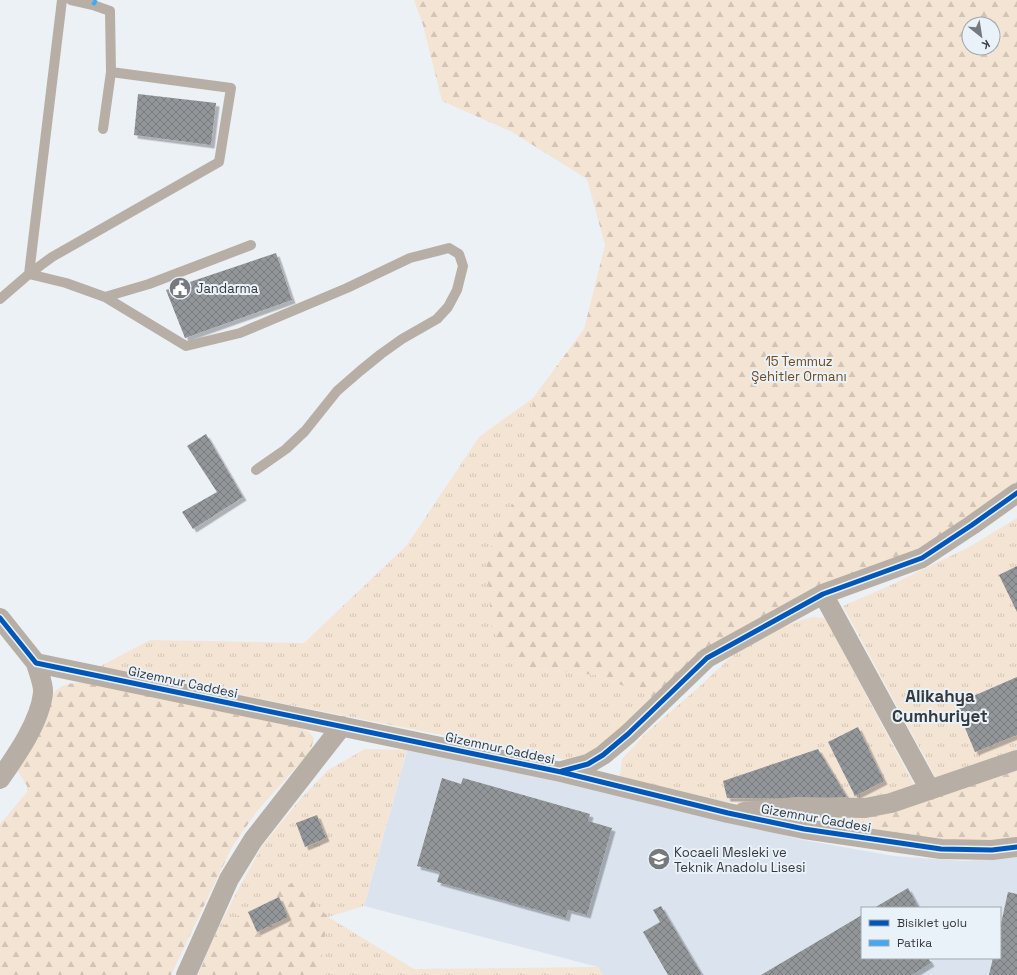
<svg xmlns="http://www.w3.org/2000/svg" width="1017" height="975" viewBox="0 0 1017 975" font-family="'Space Grotesk',sans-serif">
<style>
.built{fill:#dbe4ee;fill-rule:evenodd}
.grass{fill:url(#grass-tufts)}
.forest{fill:url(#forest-firs);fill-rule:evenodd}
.building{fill:url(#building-cross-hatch);filter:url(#shadow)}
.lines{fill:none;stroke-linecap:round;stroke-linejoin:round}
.service{stroke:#b7afa5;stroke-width:10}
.minor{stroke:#b7afa5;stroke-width:20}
.quiet{stroke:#3fa9f5;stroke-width:4;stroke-dasharray:8 4;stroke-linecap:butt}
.cycleway-casing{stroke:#e9f1f9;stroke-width:8}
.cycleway{stroke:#0057b8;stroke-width:5}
.labels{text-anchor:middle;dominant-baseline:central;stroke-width:4;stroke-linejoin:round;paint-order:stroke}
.poi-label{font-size:13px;fill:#36393c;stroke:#e9f1f9;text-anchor:start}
.park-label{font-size:13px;fill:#724a1b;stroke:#e9f1f9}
.street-label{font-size:13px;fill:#36393c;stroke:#e9f1f9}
.district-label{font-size:17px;font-weight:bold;fill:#36393c;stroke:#e9f1f9}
</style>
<defs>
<pattern id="grass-tufts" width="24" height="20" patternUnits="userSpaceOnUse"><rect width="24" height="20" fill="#f4e4d3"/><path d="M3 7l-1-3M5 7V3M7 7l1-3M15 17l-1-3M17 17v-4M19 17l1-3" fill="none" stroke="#d2c4b6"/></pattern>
<pattern id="forest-firs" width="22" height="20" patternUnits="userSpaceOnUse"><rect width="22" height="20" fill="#f4e4d3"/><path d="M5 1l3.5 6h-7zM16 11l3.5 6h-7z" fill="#d2c4b6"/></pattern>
<pattern id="building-cross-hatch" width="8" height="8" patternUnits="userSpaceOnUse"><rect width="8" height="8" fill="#929699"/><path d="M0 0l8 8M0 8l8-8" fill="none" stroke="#787b7e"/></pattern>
<filter id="shadow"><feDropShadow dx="3.5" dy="3.5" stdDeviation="0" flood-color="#0004"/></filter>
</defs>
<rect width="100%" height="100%" fill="#ecf1f6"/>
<path class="built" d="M409,744L804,840L894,856L964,861L1017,857V975H603L598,967L364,906ZM862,908H1000V958H862Z"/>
<path class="grass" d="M533,398L525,479L486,557L529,669L596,675L662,701L588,764L99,667L150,640L304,643L407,545L479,437Z
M1017,518V765L943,791L843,606L891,585L969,547Z
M813,617L825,618L921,798L797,814L716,800L620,777L622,759L646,733L699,687L733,655L764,635L801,620Z
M365,749L407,750L364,906L328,917L414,969L598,967L603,975H198L217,931L240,886L262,846L303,796L328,770Z"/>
<path class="forest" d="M414,0H1017V493L972,525L707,658L662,701L596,675L529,669L492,631L486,557L525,479L533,398L584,329L605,245L587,179L512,132L442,101L423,25ZM969,24H993V48H969Z
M83,682L300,728L309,732L314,738L310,752L257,811L232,847L171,975H0V824L27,792V786L17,770C26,758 34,746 40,733C45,721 47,699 57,690C63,683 74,683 83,682Z
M1017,765V838C995,840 972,842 950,840C899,835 847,823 797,814Z
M295,881L328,917L319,975H198L217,931L253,905Z"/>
<path class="building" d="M138,94L216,103L211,145L134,135Z
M276,253L292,300L185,338L166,290Z
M206,434L243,497L193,529L182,512L217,492L187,446Z
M1017,566V612L999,575Z
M1017,677V735L975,752L955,704Z
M858,727L884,781L855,796L828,742Z
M818,749L847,797L811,799L727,798L723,781Z
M442,778L461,784L463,778L590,814L588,821L612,828L587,915L568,910L566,918L437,882L440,872L417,866Z
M317,815L326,838L305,847L296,823Z
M908,888L919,908H874Z
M1008,892L1017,894V975H989L993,958H1000V928Z
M279,897L288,917L257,932L248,912Z
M661,906L702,975H668L643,932L660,922L653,910Z
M862,915V958H928L931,963L912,975H900V974L898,975H761Z"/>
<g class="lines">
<path class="service" d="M71,0L93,5L110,11L111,72
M29,274L62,0
M29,274L66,283L105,297L149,284L251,245
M105,297L186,346L240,333L347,288L410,258L449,248L459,254L463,266L457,290L448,307L437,319L402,339L381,354L360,371L337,391L305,431L286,449L256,470
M0,299L29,274L52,257L219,162L231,88L111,72L103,129"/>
<path class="minor" d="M823,594L930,790
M0,618L36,663L561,772L728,813L804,829L941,849L992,850L1017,847
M562,771L588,764L603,755L628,734L707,658L823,594L922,558L972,525L1017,493
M0,779C16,756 40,722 43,693C44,685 38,671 36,663
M744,812L796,807L865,808L891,803L1017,760
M186,975L229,879L253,840L342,726"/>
<path class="quiet" d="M93,5L96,0"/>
<g class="cycleway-casing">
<path id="cycleway" d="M0,618L36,663L561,772L728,813L804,829L941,849L992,850L1017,847
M562,771L588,764L603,755L628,734L707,658L823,594L922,558L972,525L1017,493"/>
</g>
<use href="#cycleway" class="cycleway"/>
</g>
<defs>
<g id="civic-disc" transform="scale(1.15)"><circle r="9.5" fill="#76797d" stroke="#e9f1f9"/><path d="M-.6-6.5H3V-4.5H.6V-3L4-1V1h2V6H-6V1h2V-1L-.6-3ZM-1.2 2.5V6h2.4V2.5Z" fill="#fff"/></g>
<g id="school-disc" transform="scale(1.15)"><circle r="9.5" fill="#76797d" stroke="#e9f1f9"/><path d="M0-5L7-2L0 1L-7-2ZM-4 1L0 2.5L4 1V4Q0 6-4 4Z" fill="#fff"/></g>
</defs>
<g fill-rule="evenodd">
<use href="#civic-disc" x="180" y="288"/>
<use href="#school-disc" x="659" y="859"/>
</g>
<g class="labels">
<g class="poi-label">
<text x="196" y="288">Jandarma</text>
<text x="674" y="852">Kocaeli Mesleki ve<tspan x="674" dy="15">Teknik Anadolu Lisesi</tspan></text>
</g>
<g class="park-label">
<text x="799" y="361">15 Temmuz<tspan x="799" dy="15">Şehitler Ormanı</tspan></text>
</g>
<g class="street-label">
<text transform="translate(183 682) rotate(12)">Gizemnur Caddesi</text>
<text transform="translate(500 748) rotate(12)">Gizemnur Caddesi</text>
<text transform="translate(816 818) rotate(10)">Gizemnur Caddesi</text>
</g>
<g class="district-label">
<text x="940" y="696">Alikahya<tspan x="940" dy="20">Cumhuriyet</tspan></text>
</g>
</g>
<rect x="861" y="907" width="140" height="52" fill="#e9f1f9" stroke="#a1a7ad"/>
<rect x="869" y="920" width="20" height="6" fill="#0057b8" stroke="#a1a7ad"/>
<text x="897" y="927" font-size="12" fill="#36393c">Bisiklet yolu</text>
<rect x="869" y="940" width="20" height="6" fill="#3fa9f5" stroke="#a1a7ad"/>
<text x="897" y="947" font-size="12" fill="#36393c">Patika</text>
<g transform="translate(981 36) rotate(150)"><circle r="19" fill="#e9f1f9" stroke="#a1a7ad"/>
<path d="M0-3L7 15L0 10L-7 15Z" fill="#76797d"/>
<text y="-6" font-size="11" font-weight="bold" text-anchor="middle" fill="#36393c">K</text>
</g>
</svg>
